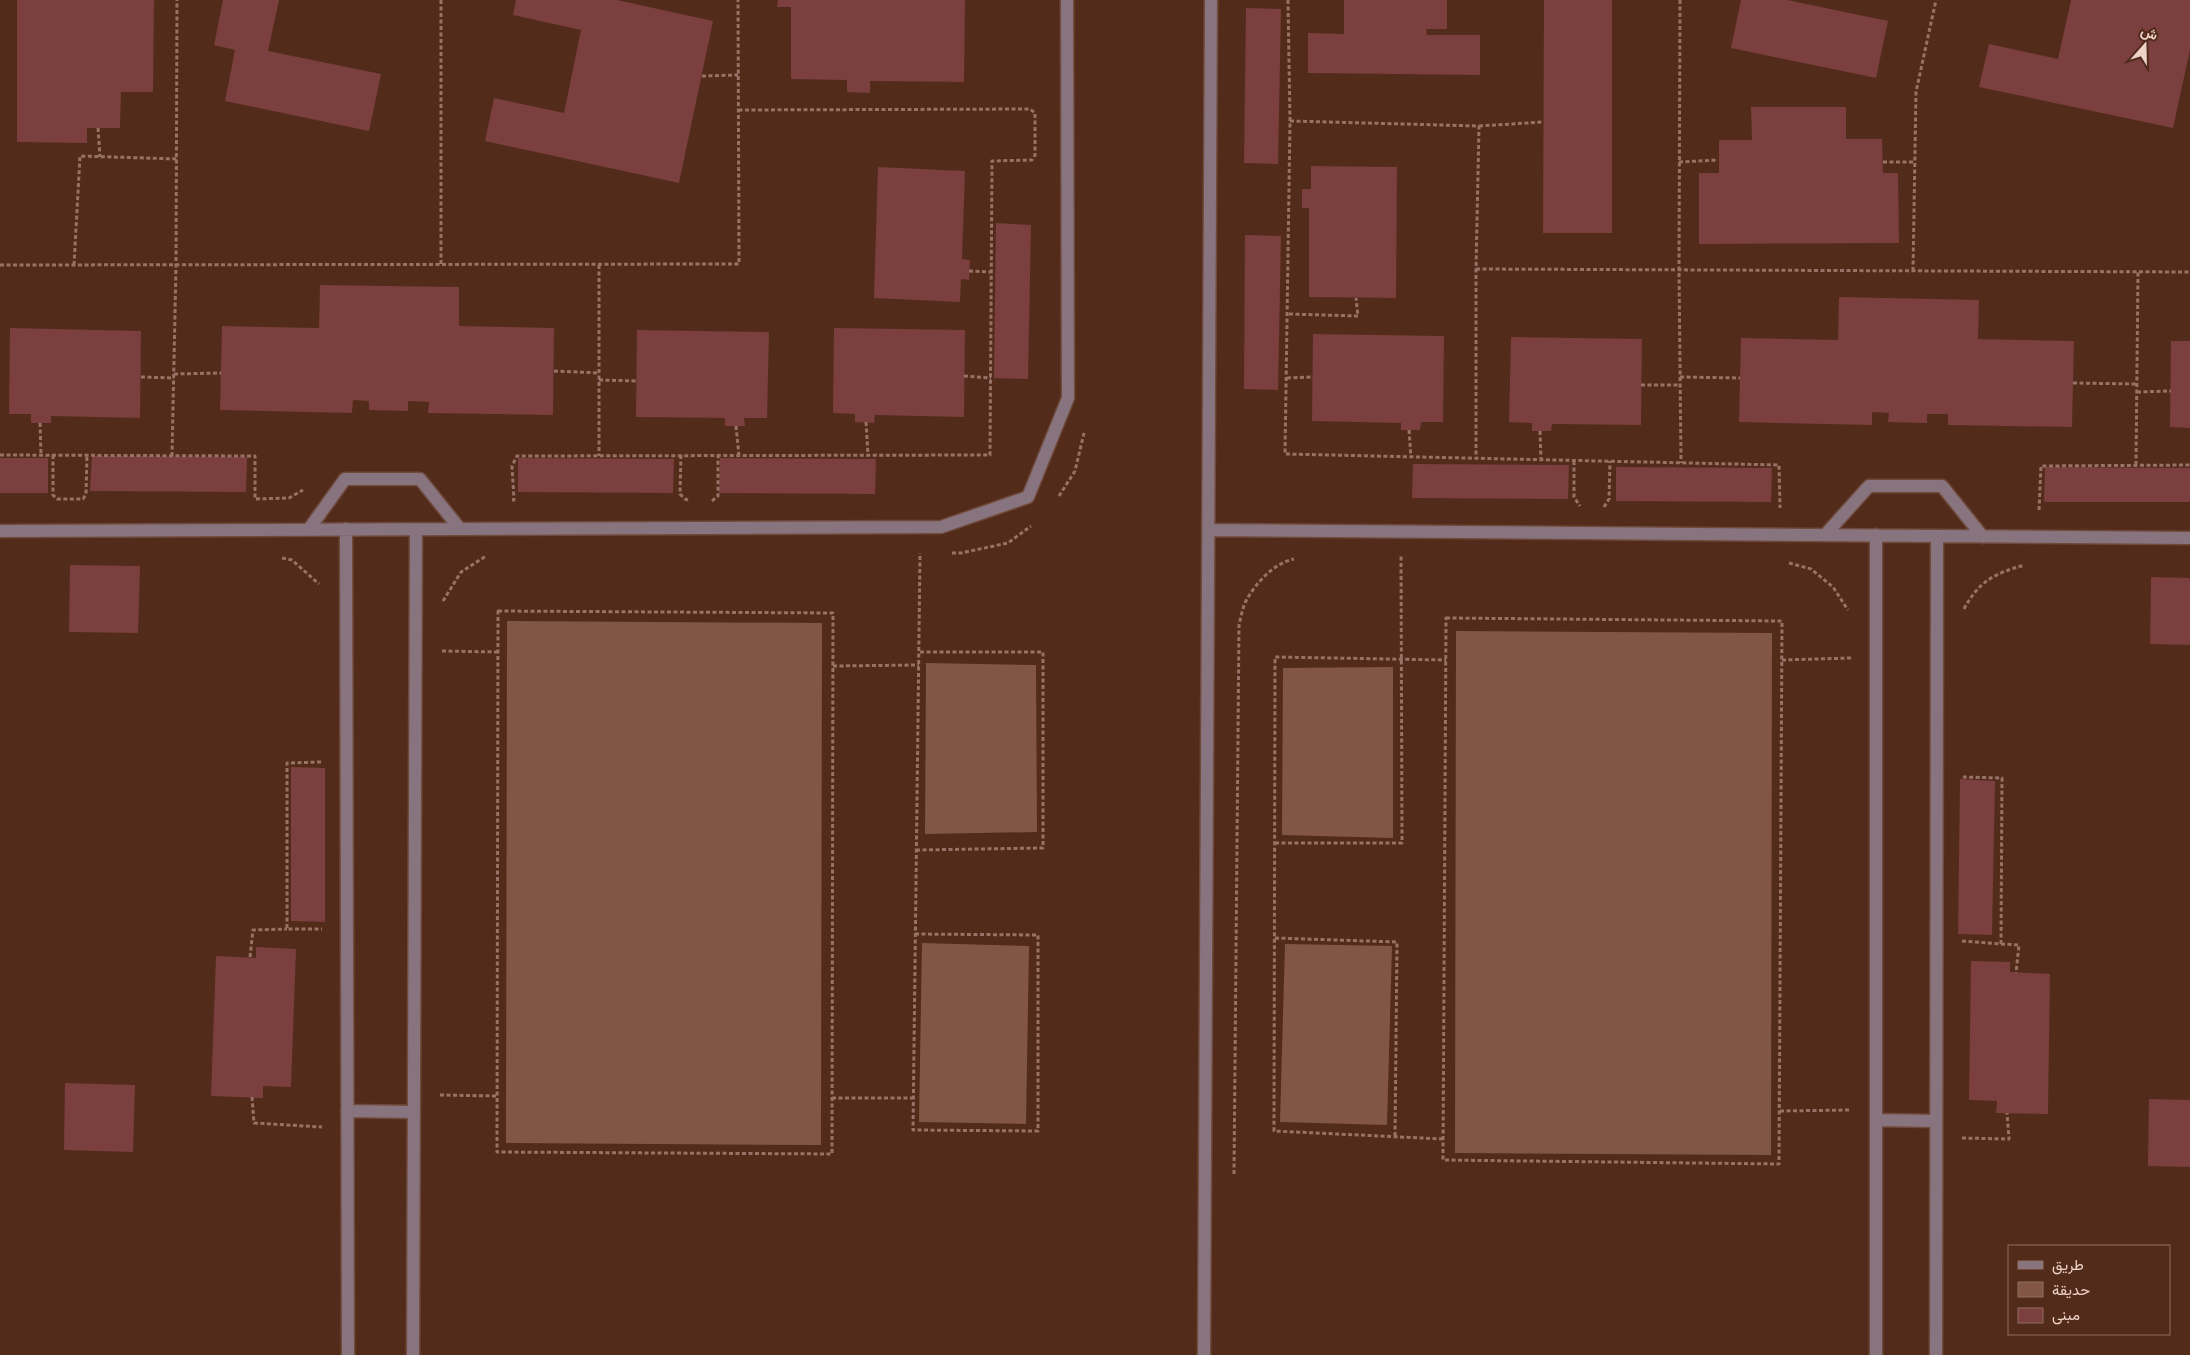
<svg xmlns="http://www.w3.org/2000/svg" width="2190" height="1355" viewBox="0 0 2190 1355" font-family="'Fira Sans',Vazirmatn,sans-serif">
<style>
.green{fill:#825644}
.building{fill:#7a3f3e}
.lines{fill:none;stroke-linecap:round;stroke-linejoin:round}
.minor-casing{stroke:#6f493a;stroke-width:15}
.path{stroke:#967366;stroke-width:3;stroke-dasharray:4 2.5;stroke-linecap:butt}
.minor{stroke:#87747f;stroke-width:12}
</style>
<rect width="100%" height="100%" fill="#532b1b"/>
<path class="green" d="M507,621L822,623L821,1145L506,1143Z
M1456,631L1772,633L1771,1155L1455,1153Z
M926,663L1036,665L1037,832L925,834Z
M1393,667V838L1282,835L1283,668Z
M922,943L1029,946L1026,1124L919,1122Z
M1285,944L1392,946L1387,1125L1280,1122Z"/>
<path class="building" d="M17,0H154L153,92H121L120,128H87V143L17,142Z
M223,0H279L268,51L381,74L369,131L225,101L235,50L214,45Z
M516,0H617L713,21L679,183L485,141L494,98L564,113L581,30L513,15Z
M778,0H965L964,82L870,81V93L847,92V80L791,79V7H777Z
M1344,0H1447V29H1426L1427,35H1480V75L1308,73V33L1344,34Z
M1544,0H1612V233H1543Z
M1741,0H1787L1888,21L1876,78L1731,48Z
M2071,0H2190V50L2173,128L1979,87L1989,44L2058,59Z
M1246,8L1281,9L1278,164L1244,163Z
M1751,107H1846V139H1882L1883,173H1898L1899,243L1699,244V173H1719V140H1752Z
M1311,166L1397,167L1396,298L1309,297V208H1302V189H1311Z
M878,167L965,171L962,259L970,260L969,280L961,279L960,302L874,298Z
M996,223L1031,225L1028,379L994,378Z
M1245,235L1281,236L1278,390L1244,389Z
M320,285L459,287V326L554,328L553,415L428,413L429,402L408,401V411L369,410V401L353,400L352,413L220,410L222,326L319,328Z
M1839,297L1979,300L1978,339L2074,341L2072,427L1948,425V414H1927V423L1888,422L1889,413L1872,412V425L1739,422L1741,338L1838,340Z
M10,328L141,331L140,418L51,416V423H31V414H9Z
M834,328L965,330L964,417L875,415L874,423L855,422V414L833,413Z
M637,330L769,332L767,418H744L745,426H725V418L636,417Z
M1313,334L1444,336L1443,422H1421L1420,430H1401V423L1312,421Z
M1511,337L1642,339L1641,425L1552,424L1551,431H1532V423L1509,422Z
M2171,341H2190V428L2170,427Z
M92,456L247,457L246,492L90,491Z
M0,458H48V493H0Z
M518,458L674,459L673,493L518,492Z
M720,458L876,459L875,494L719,493Z
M1413,464L1569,465L1568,499L1412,498Z
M1616,467L1772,468L1771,502L1616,501Z
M2045,467L2190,468V502H2044Z
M70,565L140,566L138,633L69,632Z
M2151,577L2190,578V645L2150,644Z
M291,767L325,768V922L291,921Z
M1960,779L1995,781L1992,935L1958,934Z
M256,947L296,949L291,1087L263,1086V1098L211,1096L216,956L256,958Z
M1971,961L2010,962V972L2050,974L2048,1114L1996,1113L1997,1101L1969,1100Z
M65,1083L135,1085L133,1152L64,1150Z
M2149,1099L2190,1100V1167L2148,1166Z"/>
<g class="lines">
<g class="minor-casing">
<path id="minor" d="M309,529L345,479H420L460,529
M346,529L348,1355
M1208,530L2190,538
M0,531L941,527L1028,497L1068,398L1067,0
M1825,535L1869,486H1942L1983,537
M1876,535V1355
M347,1111L414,1112
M1876,1120L1936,1121
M413,1355L416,529
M1204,1355L1211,0
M1936,1355L1937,536"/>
</g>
<path class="path" d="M441,0V264
M1288,0L1290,121L1285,454L1779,465L1780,508
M1680,0L1679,270L1681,463
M702,76L738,75
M1290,121L1479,126L1476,269V459
M1479,126L1543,122
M98,128L100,157
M1679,162L1718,160
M1883,162H1915
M0,265L739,264L738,0
M74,265L80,156L177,159
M599,265V456
M1476,269L2190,272
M969,271L991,272
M1913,271L1916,92L1936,0
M1289,314L1358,316L1356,298
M554,371L599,373
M174,374L221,373
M964,376L991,378
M141,377L174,378
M1680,377L1740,378
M1287,378L1313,377
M599,380L637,381
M2073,383L2137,384
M1641,385H1680
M2137,392L2171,391
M866,422L868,455
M40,423L41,455
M736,426L739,456
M1409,430L1411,458
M1540,431L1541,461
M0,455L255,456V499L289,498L303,490
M53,455V495L57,499H83L86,494L87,455
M681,455L680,494L685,499L688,500
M172,456L176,265L177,0
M1574,461V497L1580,506
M2136,465L2138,271
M1059,496L1075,471L1084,433
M512,500H514L512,466L517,456L990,455L992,161L1032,160L1035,155V113L1030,109L738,110
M712,501L718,496V455
M1604,507L1609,499L1610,461
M2039,510L2041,466L2190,465
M952,553H961L1008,543L1031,526
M282,558L292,560L319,584
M1789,563L1811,569L1833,587L1848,610
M443,601L461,572L486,556
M1964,609C1979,581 1995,573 2025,565
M498,611L833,613L832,1154L497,1152Z
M1446,618L1782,621L1779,1164L1443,1160Z
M442,651L499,652
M1782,660L1851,658
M833,666L919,665
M321,762L287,763V929H322
M1275,843H1402L1401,556
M916,850L1043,848V652H918
M915,934L1038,935V1131L913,1130L920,553
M1275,938L1397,942L1395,1136
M1962,941L2001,944L2002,778L1963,777
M2001,944L2019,945L2016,973
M250,957L253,930L287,929
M440,1095L497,1096
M252,1097L254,1123L322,1127
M832,1098H914
M1780,1111L1849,1110
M1962,1138L2009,1139L2007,1113
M1443,1139L1274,1131L1275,657L1446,660
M1234,1174L1239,625C1241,616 1243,606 1247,599C1257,582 1274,563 1294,559"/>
<use href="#minor" class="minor"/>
</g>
<rect x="2008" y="1245" width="162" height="90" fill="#532b1b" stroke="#916e60"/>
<rect x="2018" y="1261" width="25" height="8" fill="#87747f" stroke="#916e60"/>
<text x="2052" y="1270" font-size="15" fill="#edd2c8">طريق</text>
<rect x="2018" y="1282" width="25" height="15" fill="#825644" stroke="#916e60"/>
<text x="2052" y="1295" font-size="15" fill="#edd2c8">حديقة</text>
<rect x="2018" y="1308" width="25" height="15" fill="#7a3f3e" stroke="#916e60"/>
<text x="2052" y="1320" font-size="15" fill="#edd2c8">مبنى</text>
<g transform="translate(2145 45) rotate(20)" stroke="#532b1b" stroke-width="4" paint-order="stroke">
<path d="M0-4L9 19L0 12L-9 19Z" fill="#edd2c8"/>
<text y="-8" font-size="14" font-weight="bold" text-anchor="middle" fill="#edd2c8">ش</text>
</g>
</svg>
